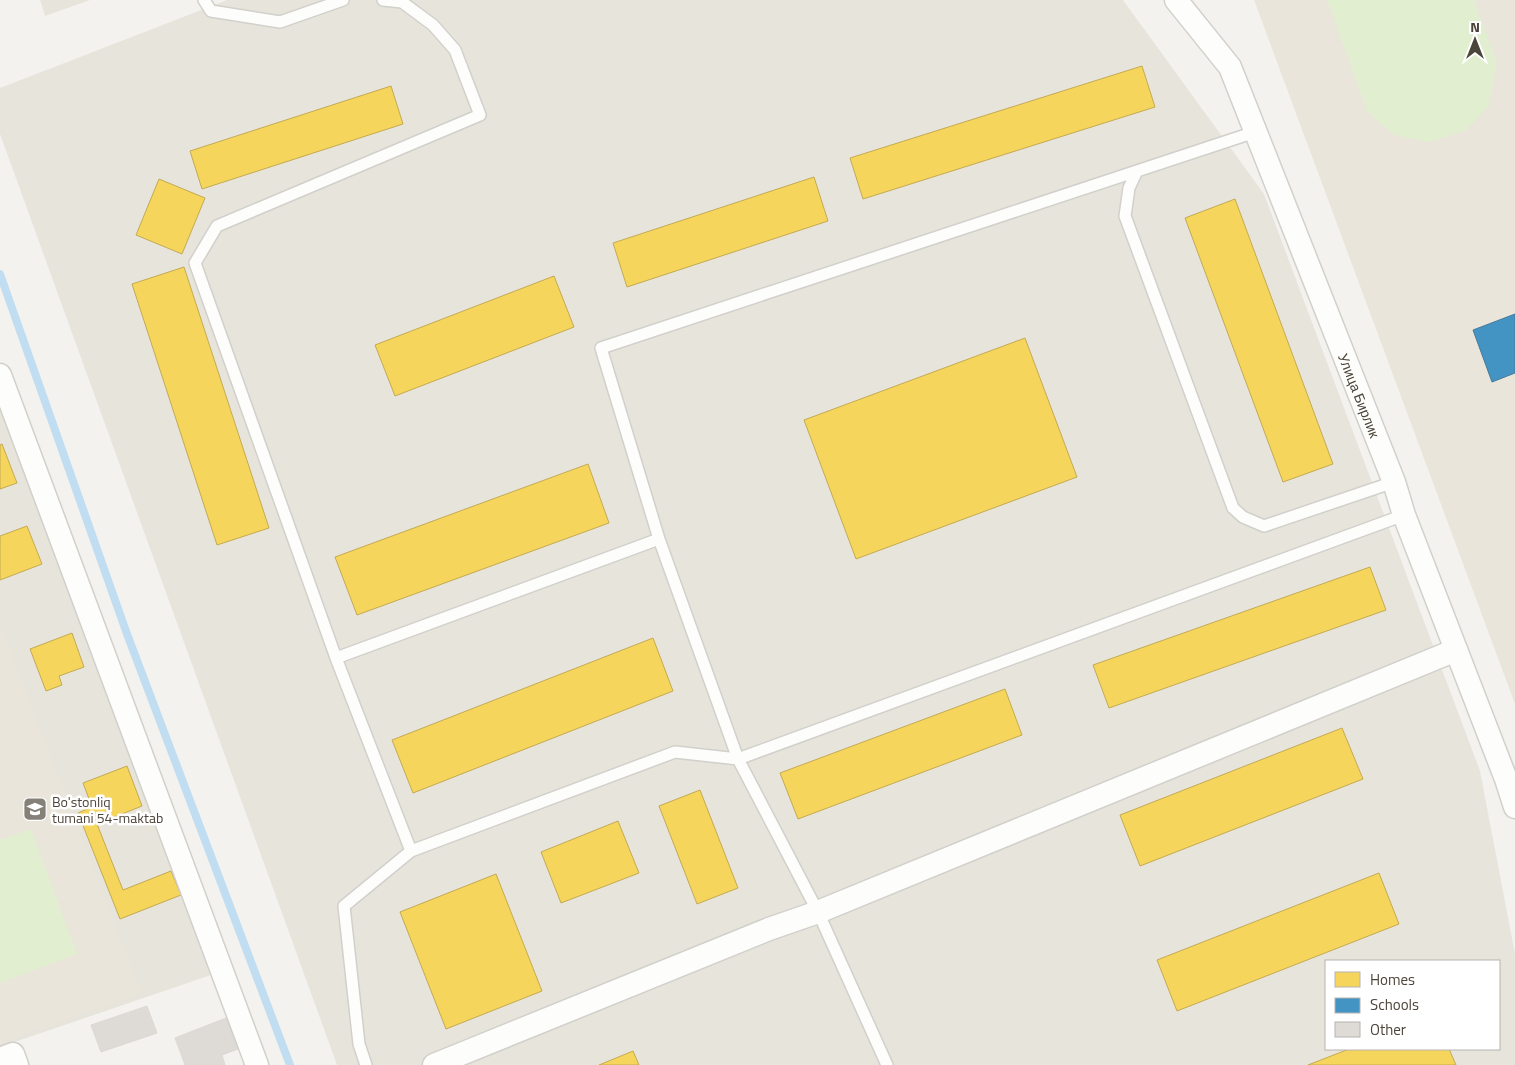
<svg xmlns="http://www.w3.org/2000/svg" width="1515" height="1065" viewBox="0 0 1515 1065" font-family="'Titillium Web',sans-serif">
<style>
.residential{fill:#e7e4dc;fill-rule:evenodd}
.education{fill:#eae5da}
.garden{fill:#e1eecf}
.homes{fill:#f6d55c;stroke:#c3aa52}
.schools{fill:#4393c3;stroke:#457b9a}
.lines{fill:none;stroke-linecap:round;stroke-linejoin:round}
.stream{stroke:#c0ddf1;stroke-width:8}
.building{fill:#dedbd6;stroke:#dcd9d4}
.lane-casing{stroke:#d2d0cb;stroke-width:14}
.street-casing{stroke:#d2d0cb;stroke-width:25}
.lane{stroke:#fdfdfc;stroke-width:11}
.street{stroke:#fdfdfc;stroke-width:22}
.labels{text-anchor:middle;dominant-baseline:central;stroke-width:5;stroke-linejoin:round;paint-order:stroke}
.street-label{font-size:14px;fill:#4b4439;stroke:#fff}
.poi-label{font-size:14px;fill:#4b4439;stroke:#fff;text-anchor:start}
</style>
<rect width="100%" height="100%" fill="#f4f2ee"/>
<path class="residential" d="M40,0H90L45,16Z
M227,0H1123L1264,194L1480,771L1515,954V1065H337L0,134V88ZM1326,961H1499V1049H1326Z
M0,402L214,974L0,1047Z"/>
<path class="education" d="M1254,0H1515V704Z
M0,624L141,993L0,1043Z"/>
<path class="garden" d="M1327,0H1474L1497,63L1489,106L1465,131L1429,142L1394,135L1367,111Z
M31,829L77,954L0,983V840Z"/>
<path class="homes" d="M1142,66L1155,107L863,199L850,158Z
M391,86L403,124L202,189L190,151Z
M814,177L828,221L627,287L613,243Z
M159,179L205,198L182,254L136,235Z
M1235,199L1333,464L1283,482L1185,218Z
M184,267L269,528L217,545L132,284Z
M554,276L574,327L395,396L375,345Z
M1025,338L1077,477L856,559L804,420Z
M2,444L17,483L0,489V445Z
M588,464L609,523L357,615L335,557Z
M27,526L42,564L0,580V536Z
M1370,567L1386,610L1109,708L1093,665Z
M72,633L84,667L59,676L62,685L46,691L30,649Z
M653,638L673,691L413,793L392,740Z
M1005,689L1022,735L798,819L780,773Z
M1342,728L1363,779L1140,866L1120,815Z
M127,766L142,806L97,824L123,890L171,871L181,895L120,919L78,813L92,807L83,783Z
M700,790L738,888L697,904L659,806Z
M618,821L639,873L561,903L541,852Z
M1379,873L1399,924L1177,1011L1157,960Z
M496,874L542,991L446,1029L400,912Z
M1349,1049H1449L1456,1065H1308Z
M633,1051L639,1065H599Z"/>
<path class="schools" d="M1515,314V373L1492,382L1473,330Z"/>
<g class="lines">
<path class="stream" d="M0,274L127,634L290,1065"/>
</g>
<path class="building" d="M147,1006L157,1033L101,1052L91,1025Z
M226,1018L238,1049L222,1055L225,1065H185L175,1038Z"/>
<g class="lines">
<g class="lane-casing">
<path id="lane" d="M204,0L211,11L280,22L343,0
M1137,171L1129,188L1125,216L1233,508L1243,517L1264,526L1394,482
M336,658L659,539
M411,851L675,752L738,759L1404,515
M366,1065L359,1044L344,906L411,851L336,658L195,263L217,226L480,115L455,50L433,25L402,2L383,0
M887,1065L818,912L738,759L659,539L601,348L1255,132"/>
</g>
<g class="street-casing">
<g id="street">
<path id="s1" d="M1176,0L1230,67L1394,482L1404,515L1506,779L1515,807"/>
<path d="M0,375L257,1065"/>
<path d="M0,1059L13,1054L17,1065"/>
<path d="M434,1065L769,929L818,912L1456,650"/>
</g>
</g>
<use href="#lane" class="lane"/>
<use href="#street" class="street"/>
</g>
<defs>
<g id="school-square" transform="scale(1.25)"><rect x="-9" y="-9" width="18" height="18" rx="4" fill="#868178" stroke="#fff"/><path d="M0-5L7-2L0 1L-7-2ZM-4 1L0 2.5L4 1V4Q0 6-4 4Z" fill="#fff"/></g>
</defs>
<g fill-rule="evenodd">
<use href="#school-square" x="35" y="809"/>
</g>
<g class="labels">
<g class="street-label">
<text stroke="none"><textPath href="#s1" startOffset="439">Улица Бирлик</textPath></text>
</g>
<g class="poi-label">
<text x="52" y="801">Bo'stonliq<tspan x="52" dy="16">tumani 54-maktab</tspan></text>
</g>
</g>
<rect x="1325" y="960" width="175" height="90" fill="#ffffff" stroke="#b7b4b0"/>
<rect x="1335" y="972" width="25" height="15" fill="#f6d55c" stroke="#b7b4b0"/>
<text x="1370" y="985" font-size="15" fill="#4b4439">Homes</text>
<rect x="1335" y="998" width="25" height="15" fill="#4393c3" stroke="#b7b4b0"/>
<text x="1370" y="1010" font-size="15" fill="#4b4439">Schools</text>
<rect x="1335" y="1022" width="25" height="15" fill="#dedbd6" stroke="#b7b4b0"/>
<text x="1370" y="1035" font-size="15" fill="#4b4439">Other</text>
<g transform="translate(1475 40)" stroke="#ffffff" stroke-width="4" paint-order="stroke">
<path d="M0-4L9 19L0 12L-9 19Z" fill="#4b4439"/>
<text y="-8" font-size="14" font-weight="bold" text-anchor="middle" fill="#4b4439">N</text>
</g>
</svg>
